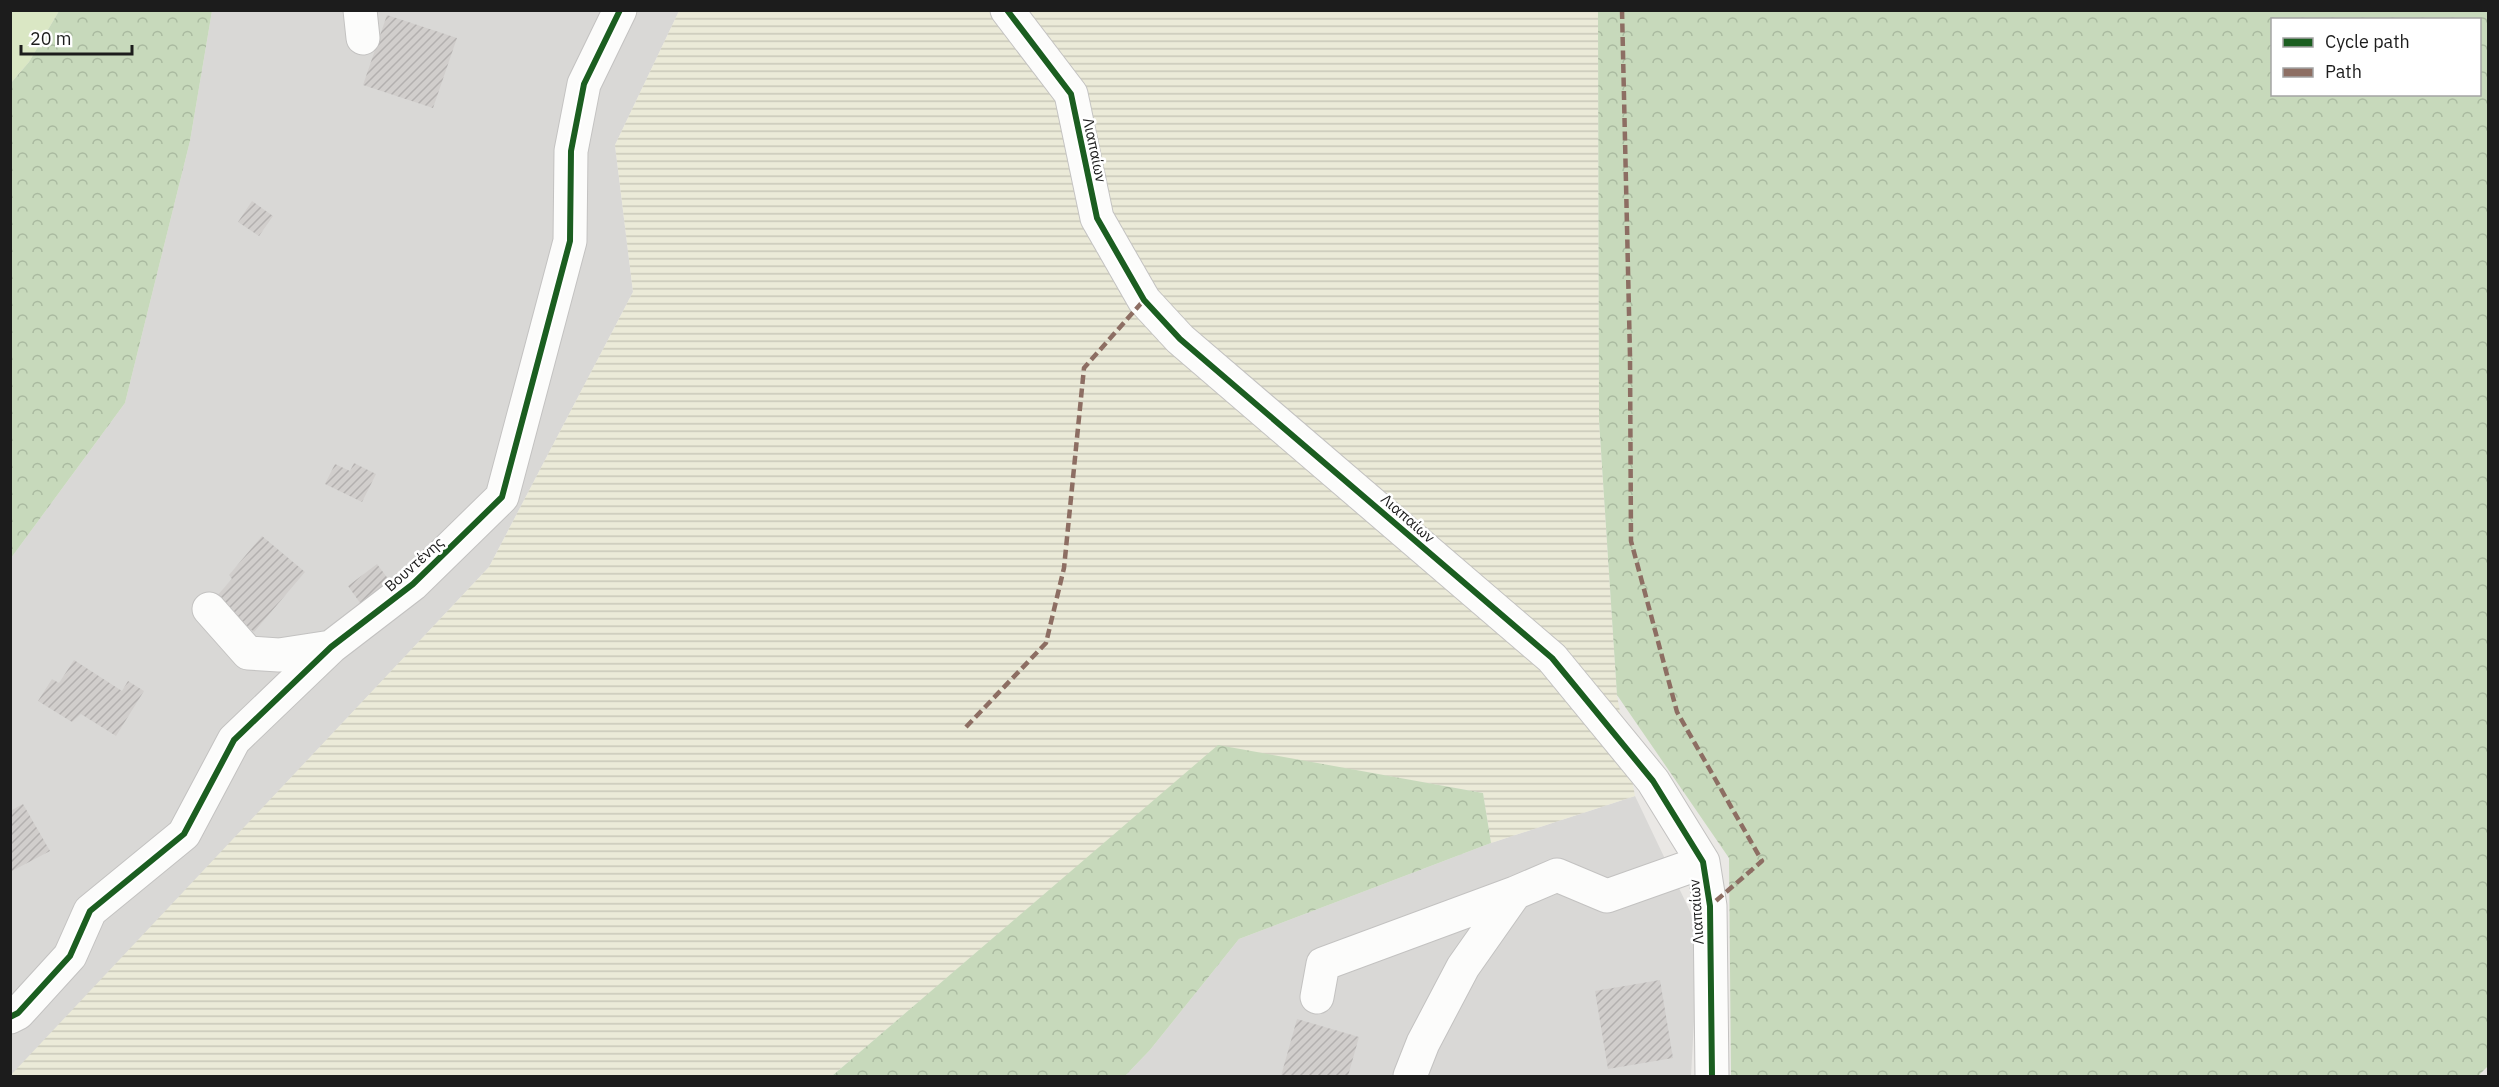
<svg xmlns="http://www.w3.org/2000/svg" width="2499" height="1087" viewBox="0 0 2499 1087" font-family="'IBM Plex Sans',sans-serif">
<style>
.residential{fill:#d9d8d6}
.farmland{fill:url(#farmland-rules)}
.grass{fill:#dae7c4}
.forest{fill:url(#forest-crowns);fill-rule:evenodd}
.building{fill:url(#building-hatch)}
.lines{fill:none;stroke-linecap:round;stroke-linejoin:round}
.minor-casing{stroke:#c3c2c1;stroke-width:35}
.minor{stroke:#fcfcfb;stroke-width:33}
.quiet{stroke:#8d6e63;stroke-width:4.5;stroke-dasharray:9 4.5;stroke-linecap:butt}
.cycleway-casing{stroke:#fff;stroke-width:10}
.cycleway{stroke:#1b5e20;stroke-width:6}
.labels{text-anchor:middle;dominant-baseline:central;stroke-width:5;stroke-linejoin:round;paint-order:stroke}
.street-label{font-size:15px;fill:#1c1c1c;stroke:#fff}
</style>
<defs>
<pattern id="farmland-rules" width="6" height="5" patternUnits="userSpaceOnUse" patternTransform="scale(1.5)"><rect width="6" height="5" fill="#ebead8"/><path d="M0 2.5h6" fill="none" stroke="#c9c8b9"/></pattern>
<pattern id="forest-crowns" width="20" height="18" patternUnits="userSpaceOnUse" patternTransform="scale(1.5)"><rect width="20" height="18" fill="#c7d9bb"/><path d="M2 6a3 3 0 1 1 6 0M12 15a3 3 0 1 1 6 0" fill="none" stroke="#aabaa0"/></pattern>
<pattern id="building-hatch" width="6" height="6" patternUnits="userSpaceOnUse" patternTransform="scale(1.5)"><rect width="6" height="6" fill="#d1cecc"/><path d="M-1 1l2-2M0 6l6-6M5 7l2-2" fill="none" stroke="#b3b0af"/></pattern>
</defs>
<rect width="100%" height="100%" fill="#eae8e5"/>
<path class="residential" d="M212,11H679L615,145L633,292L489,567L11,1076V558L125,403L190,141Z
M1635,796L1699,930L1691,1076H1125L1150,1050L1239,939L1491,843Z"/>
<path class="farmland" d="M679,11H1598L1599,420L1617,695L1635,796L1491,843L1483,793L1218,746L832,1076H10L489,567L633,292L615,145Z"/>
<path class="grass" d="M11,11H59L29,62L11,83Z"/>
<path class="forest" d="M59,11H212L190,141L125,403L11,558V83L29,62Z
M1598,11H2488V1066L2478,1076H1731L1729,858L1617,695L1599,420ZM2272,20H2480V94H2272Z
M1218,745L1483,793L1491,843L1239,939L1150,1050L1125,1076H832Z"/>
<path class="building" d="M387,15L457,38L433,108L363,85Z
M252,201L273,216L259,236L238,222Z
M354,463L376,474L362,502L325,484L335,464L350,471Z
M262,536L305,572L254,632L215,598L232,579L229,575Z
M377,564L392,584L363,607L348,586Z
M74,660L122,691L128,681L144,691L116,736L81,714L72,722L38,701L52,679L59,683Z
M23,804L50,851L10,872V811Z
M1660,980L1673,1058L1608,1069L1595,991Z
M1297,1019L1359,1037L1348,1076H1281Z"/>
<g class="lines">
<g class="minor-casing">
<path id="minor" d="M360,10L363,38
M1007,10L1071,94L1097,218L1144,300L1180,339L1552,658L1653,781L1703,862L1710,906L1712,1076
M209,609L248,653L279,655L331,647
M1317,997L1323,964L1515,893
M10,1017L18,1013L70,956L90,911L184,834L234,740L331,647L413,584L502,497L570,241L571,151L584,84L620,10
M1410,1076L1423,1043L1463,967L1515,893L1557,875L1607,896L1703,862"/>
</g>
<use href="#minor" class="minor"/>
<path class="quiet" d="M1622,10L1630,356L1631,541L1677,712L1762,861L1710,906
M966,727L1046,643L1064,568L1084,368L1144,300"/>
<g class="cycleway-casing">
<path id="cycleway" d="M1007,10L1071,94L1097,218L1144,300L1180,339L1552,658L1653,781L1703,862L1710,906L1712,1076
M10,1017L18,1013L70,956L90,911L184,834L234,740L331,647L413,584L502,497L570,241L571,151L584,84L620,10"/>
</g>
<use href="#cycleway" class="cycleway"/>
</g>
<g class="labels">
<g class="street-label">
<text transform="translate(1095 150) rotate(78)">Λιαπαίων</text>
<text transform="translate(1408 518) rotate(41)">Λιαπαίων</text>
<text transform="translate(414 564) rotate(-42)">Βουντένης</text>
<text transform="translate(1696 912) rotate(-94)">Λιαπαίων</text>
</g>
</g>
<rect width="2499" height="1087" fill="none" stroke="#1c1c1c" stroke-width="24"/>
<rect x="2271" y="18" width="210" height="78" fill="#ffffff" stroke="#a4a4a4" stroke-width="1.5"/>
<rect x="2283" y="38" width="30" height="9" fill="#1b5e20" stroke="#a4a4a4" stroke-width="1.5"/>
<text x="2325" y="48" font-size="18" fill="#1c1c1c">Cycle path</text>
<rect x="2283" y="68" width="30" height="9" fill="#8d6e63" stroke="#a4a4a4" stroke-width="1.5"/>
<text x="2325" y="78" font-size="18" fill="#1c1c1c">Path</text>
<path d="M21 45v9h111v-9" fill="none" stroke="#1c1c1c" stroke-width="3"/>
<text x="30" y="45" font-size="18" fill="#1c1c1c" stroke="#ffffff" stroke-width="4.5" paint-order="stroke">20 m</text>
</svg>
